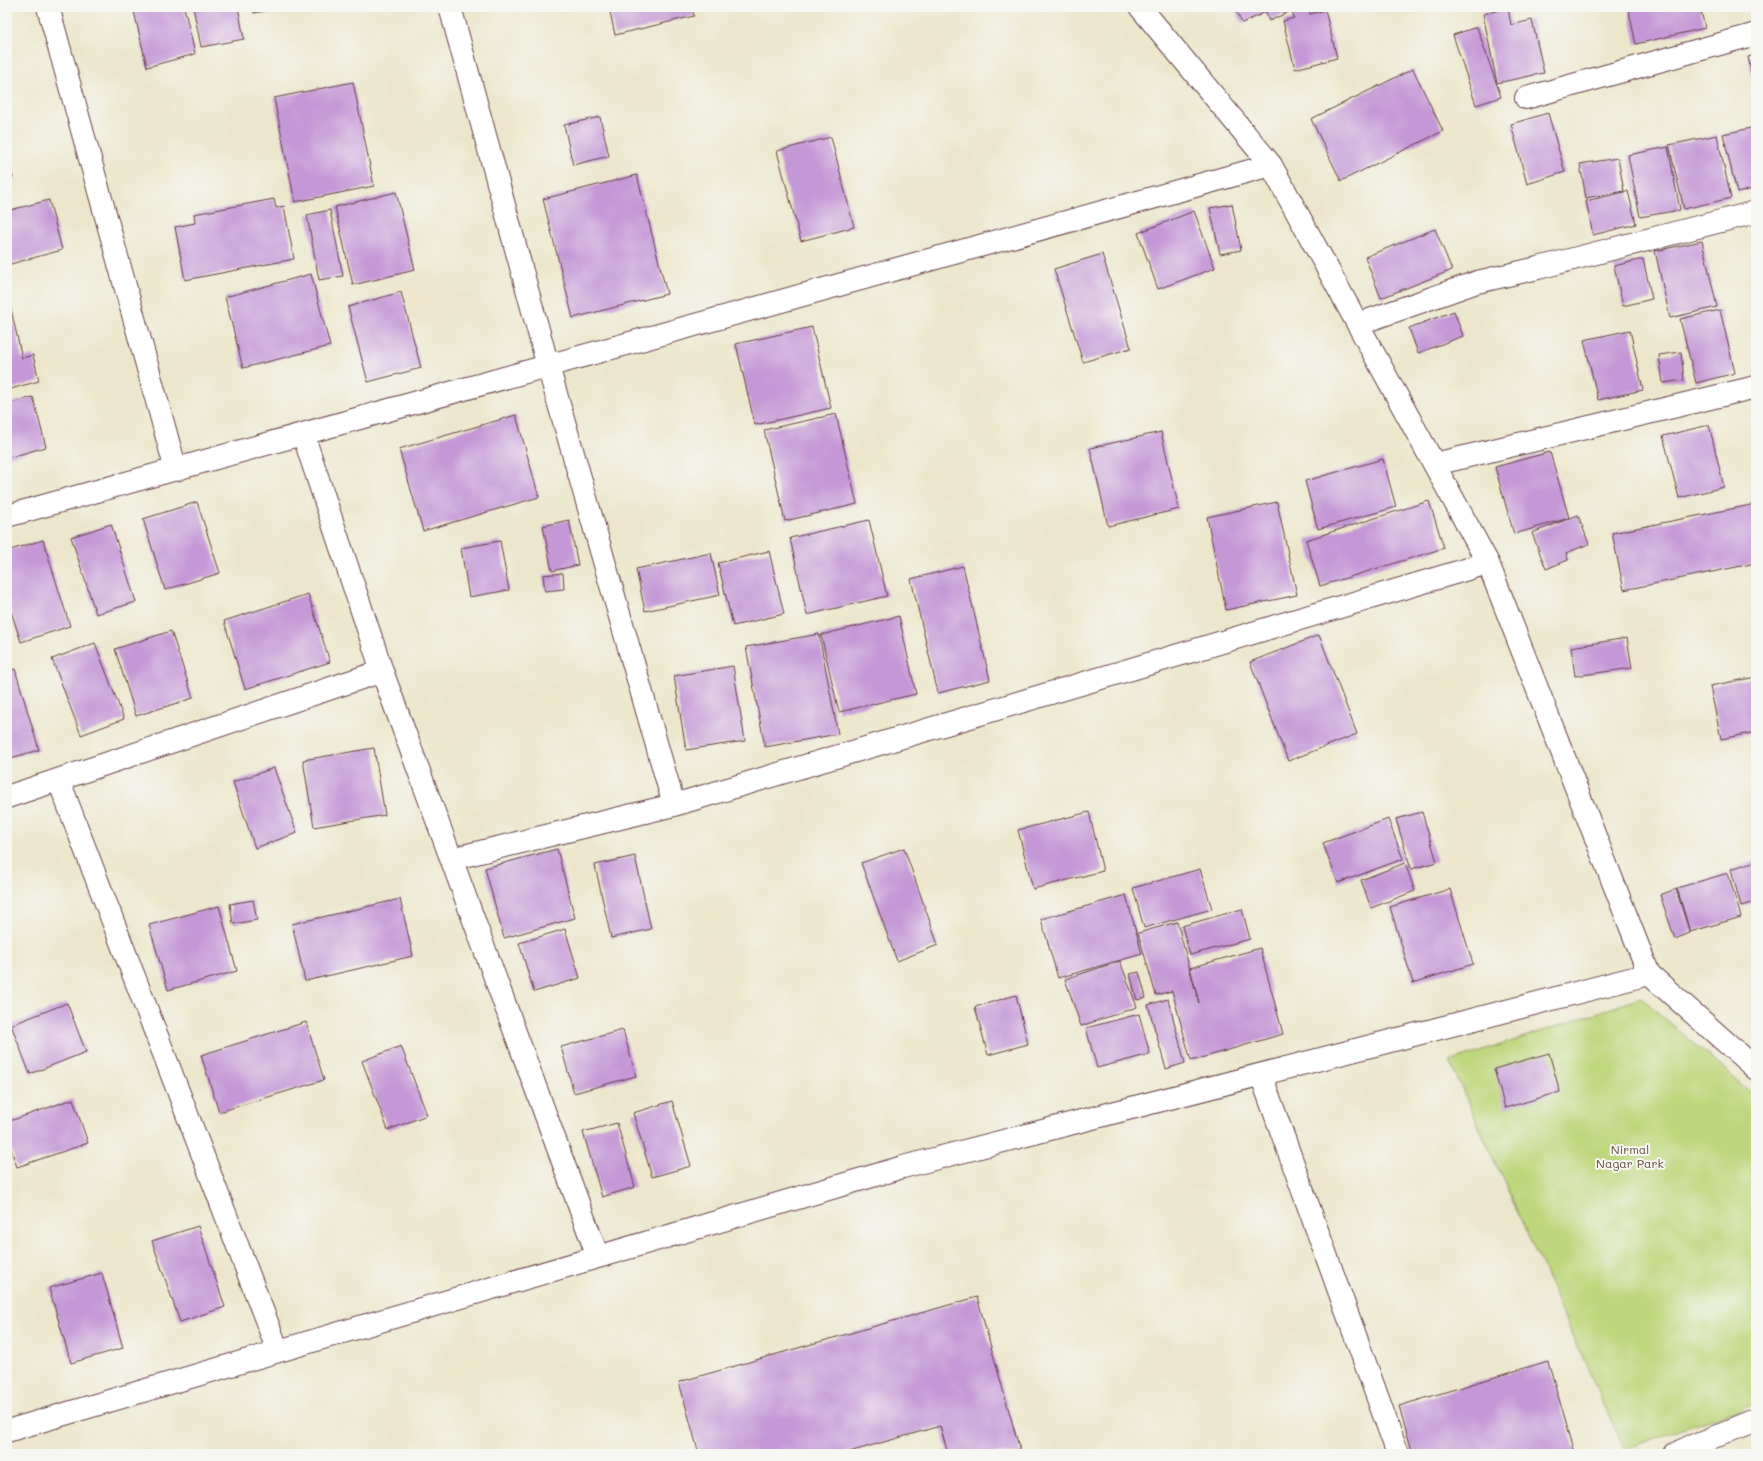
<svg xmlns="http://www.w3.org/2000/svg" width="1763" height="1461" viewBox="0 0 1763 1461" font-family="Mali,sans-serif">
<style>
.green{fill:#bed77c;stroke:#847b54}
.building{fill:#c498d6}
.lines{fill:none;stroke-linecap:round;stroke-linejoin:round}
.minor-casing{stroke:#623d43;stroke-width:24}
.minor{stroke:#fff;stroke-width:22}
.labels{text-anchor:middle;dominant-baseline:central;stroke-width:4;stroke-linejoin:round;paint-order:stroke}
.park-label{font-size:12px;fill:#674d3f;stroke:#f6f6f2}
</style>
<rect width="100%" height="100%" fill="#f6f6f2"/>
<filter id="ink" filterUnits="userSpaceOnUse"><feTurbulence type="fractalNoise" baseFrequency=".025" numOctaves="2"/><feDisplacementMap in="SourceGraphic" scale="8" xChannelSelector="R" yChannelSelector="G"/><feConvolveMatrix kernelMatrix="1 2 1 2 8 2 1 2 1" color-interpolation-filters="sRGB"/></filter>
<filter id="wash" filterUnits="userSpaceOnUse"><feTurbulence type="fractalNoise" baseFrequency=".012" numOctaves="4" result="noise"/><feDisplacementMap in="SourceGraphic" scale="16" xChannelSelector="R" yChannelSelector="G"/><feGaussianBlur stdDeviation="0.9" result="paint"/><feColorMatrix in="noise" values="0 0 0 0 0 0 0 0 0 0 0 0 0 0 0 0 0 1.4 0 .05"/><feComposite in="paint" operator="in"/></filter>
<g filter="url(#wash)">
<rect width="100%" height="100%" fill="#ece7cc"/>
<path class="green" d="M1641,998L1756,1097V1404L1624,1449L1450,1062Z"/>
<g id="blocks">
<path class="building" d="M133,7H184L195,54L147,67Z
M193,7H238L244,39L201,47Z
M253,7H281V8L254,13Z
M609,7H692L694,16L615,35Z
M1234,7H1286L1289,12L1269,21L1266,12L1242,23Z
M1291,7H1308L1310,14L1325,10L1337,58L1295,69L1283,21L1294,18Z
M1628,7H1700L1705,28L1636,44Z
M1508,8L1511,25L1532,20L1544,73L1497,83L1483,14Z
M1477,27L1501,97L1476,105L1453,35Z
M1756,55V89H1755L1748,57Z
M1413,69L1443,131L1341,181L1311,119Z
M353,82L374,186L295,202L274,98Z
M1548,113L1565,172L1527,184L1511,124Z
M600,117L609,156L573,165L564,125Z
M1756,127V188L1737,193L1723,134Z
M1717,135L1731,198L1684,209L1669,145Z
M831,137L854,227L801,241L777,151Z
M1668,147L1680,210L1640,217L1628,155Z
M7,157L13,178L7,180Z
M1618,158L1624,191L1586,198L1580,164Z
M637,175L667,294L573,318L543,199Z
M1628,191L1636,224L1593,235L1586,201Z
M396,192L415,270L353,285L335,207Z
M274,199L276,208L284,206L294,259L185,280L175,227L195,223L194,214Z
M49,200L62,250L7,265V211Z
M1232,204L1241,250L1220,254L1210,208Z
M330,210L343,276L319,280L307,215Z
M1194,211L1215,268L1158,289L1138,233Z
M1435,229L1452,270L1381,298L1365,257Z
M1702,241L1717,307L1670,318L1655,251Z
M1102,254L1131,348L1083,362L1054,269Z
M1643,259L1652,299L1623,306L1614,266Z
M311,274L330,346L243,368L225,297Z
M401,292L421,368L368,382L348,307Z
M8,296L22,358L33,355L39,381L7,390Z
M1720,310L1735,373L1696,383L1680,319Z
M1454,311L1463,336L1418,353L1409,328Z
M812,327L831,408L755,425L736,344Z
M1630,330L1643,390L1598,400L1584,340Z
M1681,352L1684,380L1663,383L1659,355Z
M33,397L46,447L7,458V404Z
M836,414L857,504L785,521L764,430Z
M516,415L539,497L423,531L399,449Z
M1709,425L1724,487L1679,498L1663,436Z
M1161,432L1179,509L1108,526L1090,448Z
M1550,452L1569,518L1514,534L1495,467Z
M1383,459L1396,507L1318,529L1305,481Z
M1429,501L1444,548L1320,586L1306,540Z
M197,502L220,573L165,590L143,519Z
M1277,502L1297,595L1226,610L1207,517Z
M1756,504V563L1624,590L1612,533Z
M1578,515L1589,544L1566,553L1568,560L1546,569L1532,533Z
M569,520L578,565L552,571L543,526Z
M869,520L887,596L807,615L790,538Z
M111,524L136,602L96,614L71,537Z
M43,540L70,626L21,642L7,599V551Z
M500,541L509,590L469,597L461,548Z
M769,551L784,614L733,626L718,563Z
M711,553L720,595L645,611L636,569Z
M963,566L990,680L938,693L911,579Z
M563,573L564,589L545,591L543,575Z
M308,594L330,662L245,689L224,621Z
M899,616L916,694L839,712L821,635Z
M171,631L193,698L136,716L115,649Z
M819,634L838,734L765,747L746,647Z
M1319,635L1357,734L1288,761L1250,662Z
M1627,638L1632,668L1575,676L1571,647Z
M95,643L124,719L81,735L52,659Z
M733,666L745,741L686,750L674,676Z
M15,669L39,750L7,759V671Z
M1756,677V732L1721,739L1710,686Z
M374,748L385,815L314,827L303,760Z
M274,768L297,833L255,848L233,782Z
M1089,812L1103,871L1033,889L1018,830Z
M1422,812L1437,862L1411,869L1396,819Z
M1388,819L1403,859L1338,883L1323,843Z
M904,848L938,945L897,961L861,863Z
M557,849L575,918L504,938L485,868Z
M635,856L651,929L611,938L595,865Z
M1756,861V902L1741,906L1731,869Z
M1405,863L1415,891L1371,908L1361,880Z
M1200,869L1212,909L1144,928L1133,888Z
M1728,873L1741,917L1690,932L1677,888Z
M1450,889L1473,964L1413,983L1390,907Z
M1676,889L1690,933L1675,939L1660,895Z
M1126,895L1142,954L1058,978L1041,919Z
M400,899L413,956L305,981L292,924Z
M253,900L257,920L233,924L230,904Z
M219,906L237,971L168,990L149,925Z
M1242,909L1250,939L1190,955L1182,926Z
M1177,922L1199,1003L1190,968L1260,948L1283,1034L1191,1061L1172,991L1156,995L1138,933Z
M565,929L580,978L534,992L519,943Z
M1120,961L1137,1007L1081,1026L1065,979Z
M1139,972L1146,998L1137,1000L1130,974Z
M1016,995L1028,1044L988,1055L975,1007Z
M1168,999L1185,1063L1166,1069L1148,1005Z
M67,1003L86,1052L30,1074L11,1025Z
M1139,1014L1150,1054L1097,1068L1086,1028Z
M306,1022L324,1080L219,1112L201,1055Z
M623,1030L636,1076L574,1093L561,1047Z
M401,1046L427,1115L388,1130L362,1061Z
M1549,1053L1560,1092L1505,1108L1494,1069Z
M73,1099L88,1143L17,1167L7,1138V1122Z
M672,1101L691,1166L652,1177L633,1113Z
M617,1123L635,1187L602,1197L583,1132Z
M198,1226L225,1307L180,1322L152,1241Z
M102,1273L123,1348L71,1363L49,1288Z
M977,1297L1021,1454H948L940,1426L842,1454H699L679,1382Z
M1548,1361L1575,1454H1413L1399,1406Z"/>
</g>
</g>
<g filter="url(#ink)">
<use href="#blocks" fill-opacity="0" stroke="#623d43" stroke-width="1"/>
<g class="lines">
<g class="minor-casing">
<path id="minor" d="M48,7L176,470
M450,7L548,366L674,805
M1140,7L1271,165L1488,563L1649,974
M1526,98L1756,34
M1358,324L1477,282L1538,268L1756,212
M303,434L382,671L598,1257
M1435,464L1756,387
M7,516L1271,165
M59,781L278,1351
M7,797L382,671
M451,859L674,805L1488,563
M1261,1075L1398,1454
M7,1431L903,1167L1649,974L1756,1069
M1673,1454L1756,1420"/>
</g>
<use href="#minor" class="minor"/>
</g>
</g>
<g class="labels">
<g class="park-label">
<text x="1630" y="1149">Nirmal<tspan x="1630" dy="14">Nagar Park</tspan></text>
</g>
</g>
<rect width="1763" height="1461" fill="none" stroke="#f6f6f2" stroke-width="24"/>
</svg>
